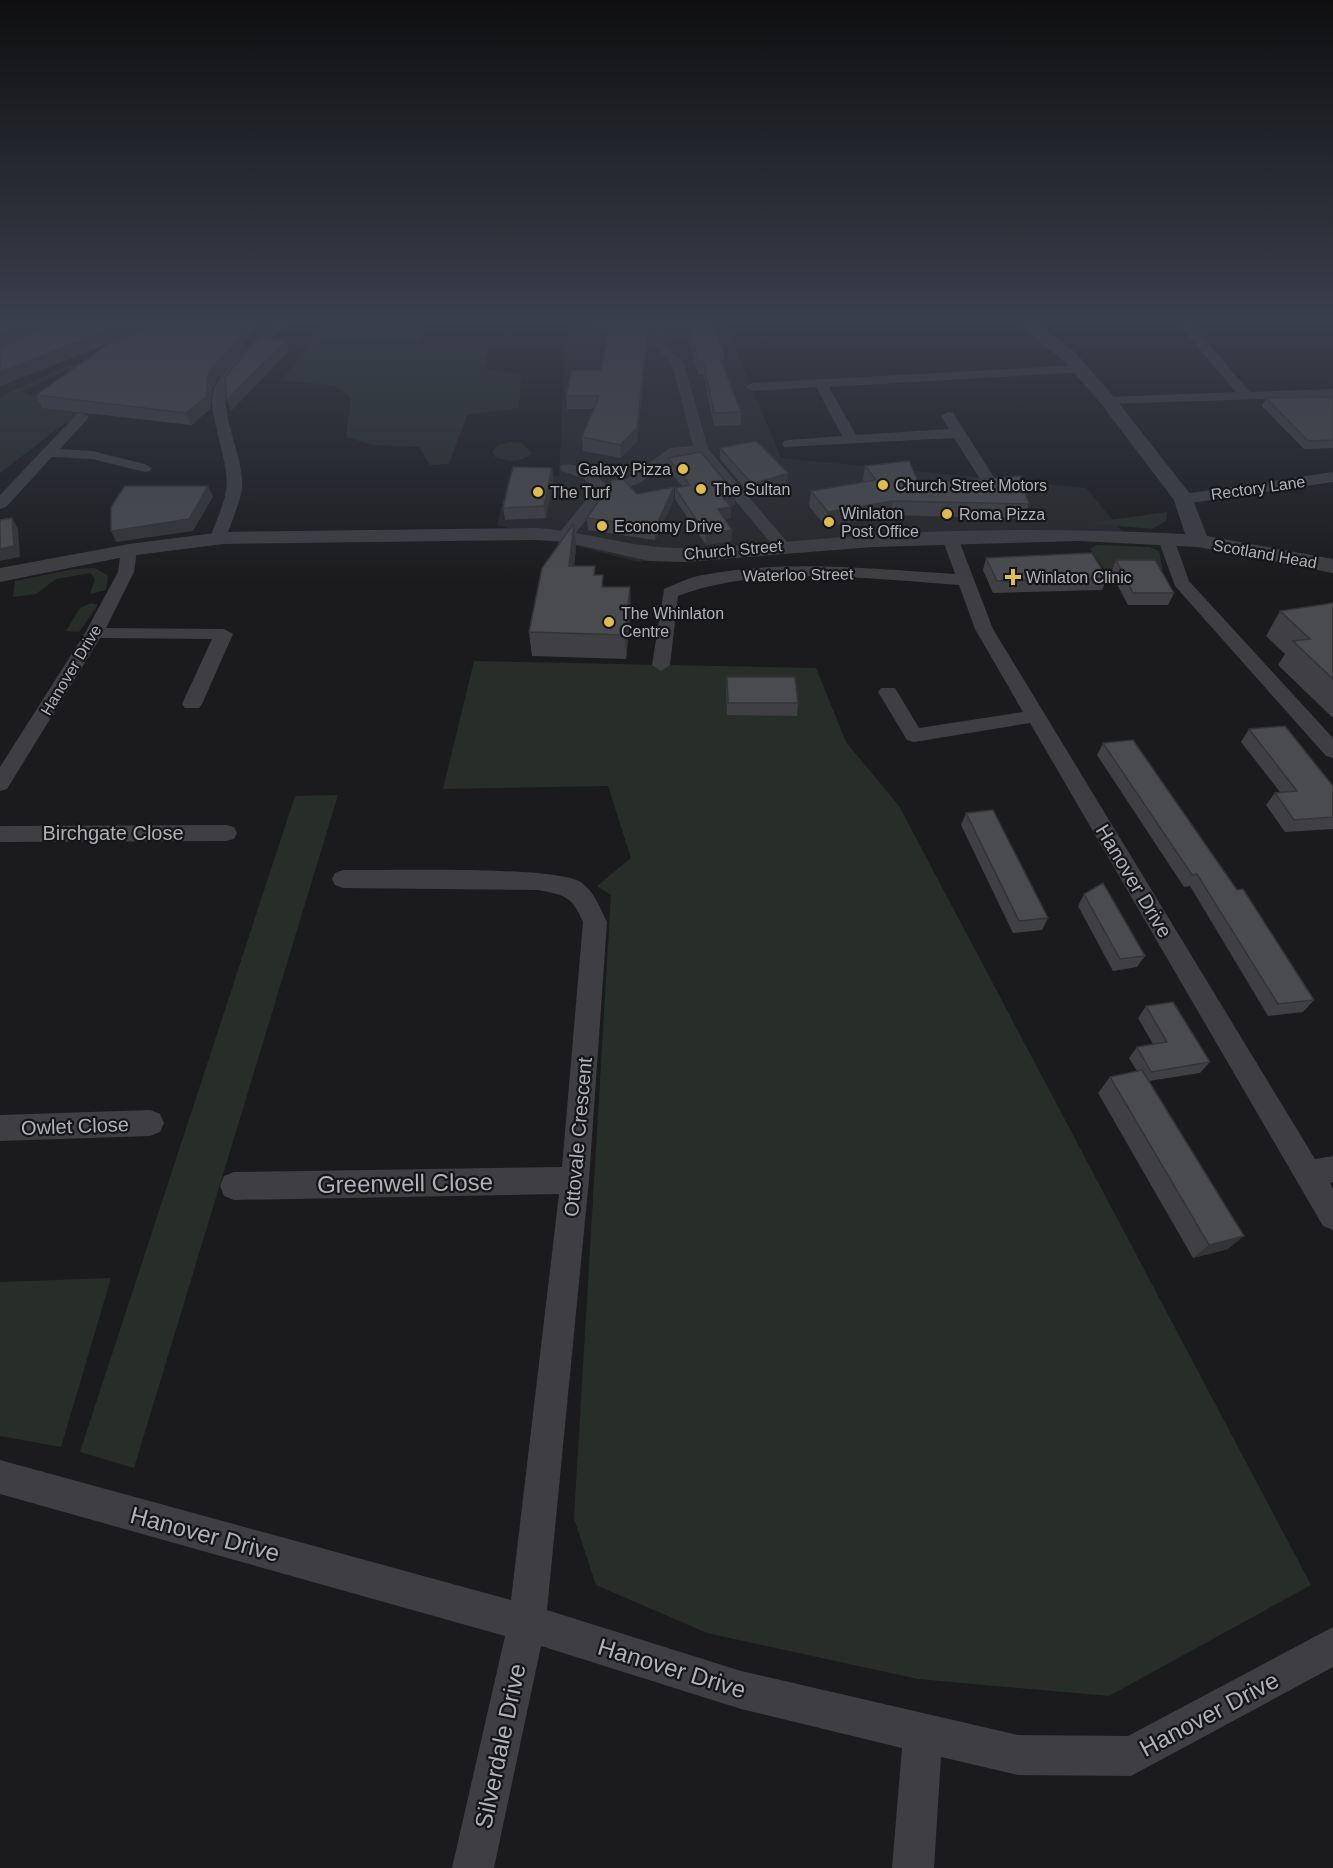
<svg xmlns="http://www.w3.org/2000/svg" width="1333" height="1868" viewBox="0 0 1333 1868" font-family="Helvetica,sans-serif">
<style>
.built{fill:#27272a}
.green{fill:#272e29}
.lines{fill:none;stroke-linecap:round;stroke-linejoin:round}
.minor{fill:#3e3e43;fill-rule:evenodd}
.tertiary{fill:#3e3e43;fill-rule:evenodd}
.wall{fill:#404044}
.shaded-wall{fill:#343437}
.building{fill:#4a4b4f;stroke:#343437;stroke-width:1.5}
.poi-dot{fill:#dfbc50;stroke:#161618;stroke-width:2}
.labels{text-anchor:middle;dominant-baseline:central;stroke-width:4.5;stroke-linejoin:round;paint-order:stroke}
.far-poi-label{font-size:16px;fill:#afb1bb;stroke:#161618;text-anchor:start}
.far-street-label{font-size:16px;fill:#afb1bb;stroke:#161618}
.street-label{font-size:20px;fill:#afb1bb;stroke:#161618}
.near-street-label{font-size:24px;fill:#afb1bb;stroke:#161618}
</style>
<rect width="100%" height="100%" fill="#1b1b1d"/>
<path class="built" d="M572,321H724L781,458L1086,488L1122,531L865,536L638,562L497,525L509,476H559L565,344Z"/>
<path class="green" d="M329,321H420L423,330L420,348L490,345L484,369L521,374L519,408L467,415L449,464L430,465L419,447L373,445L346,437L351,397L333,385L281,381Z
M69,365L76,366L20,392L92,413L79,422L65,423L0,473V397Z
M511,442L522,443L532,453C522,463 508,462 495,457L492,451L498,445Z
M1167,512L1166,521L1152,529L1088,523Z
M1097,545L1149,547L1159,551L1163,570H1105L1090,549Z
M95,568L108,576L106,590L90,594L95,579L90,573L56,579L36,594L13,597L15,581L74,569Z
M91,603L98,605L79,632L66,631L80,608Z
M474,661L816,668L846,742L899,806L1311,1585L1109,1696L918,1679L707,1633L596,1585L574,1518L611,895L597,886L631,858L608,786L443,789Z
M338,795L134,1468L80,1452L295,796Z
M111,1278L61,1447L0,1436V1282Z"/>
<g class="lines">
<path class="minor" d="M277,321H290C273,341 236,365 227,389C219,412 245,460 242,489C239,505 231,523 226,538L224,541H212L210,538C215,523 224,506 226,490C231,461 205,411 214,389C223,366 259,339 277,321Z
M629,321H642L684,363L708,449L788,543L790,546L788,549H776L697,455H679L638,484L608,492L571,539H559L557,536L559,533L595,489L584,479L562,471L560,468L562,465C577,461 595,474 606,484L628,478L670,448L693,446L672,364Z
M1176,321H1189L1250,392L1333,389V397L1103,404L1101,401L1108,397L1236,392Z
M1081,365L1087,369L1086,372L829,387L856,435L949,429L941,416L948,412L953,413L995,479L987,484L982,482L954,438L784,447L782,444L784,441L789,440L842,436L816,387L752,391L745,387L752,383Z
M82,413L89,417L60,449L92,451L145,464L152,468L150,471L145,472L92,459L52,457L6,507L0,509V495L77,414Z
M1333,472V482L1184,504L1176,499L1184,494Z
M950,533L958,538L993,629L1315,1159L1333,1156V1182L1330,1183L1333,1189V1230L1323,1226L1030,723L914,742L907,740L878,692L881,688H895L919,728L1023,712L975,629L959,585C873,579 759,564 678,596L670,665L661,671L652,665L664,589C676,584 689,577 703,575C785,559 872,569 955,574L942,538Z
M1166,534L1174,539L1189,581L1333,738V758L1326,756L1175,586L1158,539Z
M129,545L137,550L134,572L106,628L224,629L233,634L202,704L199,708H185L182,704L212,639L100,638L7,789L0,791V767L85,633L118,572L121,550Z
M226,825L234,827L237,833L234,839L226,841L0,842V826Z
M343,870C382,871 560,865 582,883C595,893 600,908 607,922L589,1180L547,1610L741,1671L1018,1735L1128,1736L1333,1627V1667L1131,1776L1018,1775L941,1757L934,1868H892L902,1748L741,1709L541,1646L494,1868H452L505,1636L0,1494V1460L511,1600L559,1194L234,1200L224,1196L220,1186L224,1176L234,1172L562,1167L583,922C572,896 565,895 538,890L343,888L335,885L332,879L335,873Z
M150,1110L160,1114L164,1123L160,1132L150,1136L0,1141V1115Z"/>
<path class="tertiary" d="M1014,321H1034L1075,352L1114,397L1191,495L1207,536L1333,559V573L1198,547L1080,541L873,547L685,562L649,561L565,542L536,540L223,544L129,556L0,582V568L129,544L223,532L536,528C586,531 634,549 684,548C746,547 809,539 871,535C975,528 1080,529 1185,534L1174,500L1102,405L1063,360Z"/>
</g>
<path class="wall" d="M0,321L243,342L245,348L217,379L212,389L210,409L191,425L42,408L36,395L120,339L0,386Z
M589,321H640L650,345H647L637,441L621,458L583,451L582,437L594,409H567L566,396L601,370L608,337Z
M645,321H712L724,353L723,366L741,412V425L714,426L703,374H698L689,339L667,342Z
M1333,397V448L1304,449L1262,406L1266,398Z
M720,448L788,473L787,485L751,496L720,459Z
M668,458L735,493V504L730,506L731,518L725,519L732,530L731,541L706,545L675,499V488L682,486L668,469Z
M865,466L919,484L1029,504L1025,519L890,515L826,527L809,506L811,491L864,482L863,480Z
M552,468L553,480L546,518L505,520L503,508Z
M637,494L674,499L655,540L588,530L587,518Z
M576,547L574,566L596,575L604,587L631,611L626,659L532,656L529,632Z
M986,558L1107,578L1102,590L993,593L983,570Z
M1116,560L1174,593L1168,605H1128L1111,573Z
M1333,603V717H1332L1278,665L1285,654L1266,636L1280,611Z
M727,677L798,703L797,716L727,715L726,689Z
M1249,729L1333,786V829L1285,832L1266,805L1275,793L1280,792L1241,742Z
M1103,743L1314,1000L1303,1012L1268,1016L1190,886L1184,887L1097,755Z
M966,813L1048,918L1042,930L1013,933L961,825Z
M1084,894L1145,956L1137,967L1113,971L1078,906Z
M1146,1006L1210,1062L1200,1073L1149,1081L1228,1249L1193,1258L1098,1093L1110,1077L1137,1071L1129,1058L1137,1047L1153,1044L1138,1018Z"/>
<path class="shaded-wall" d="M26,321H54L0,349V335Z
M131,321H165L0,386V372Z
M248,321H263L243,342L245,348L217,379L212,389L210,409L191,425L186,413L213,367L234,335Z
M689,326V339L667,342V330Z
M650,332V345H647L637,441L621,458L620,445L647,333Z
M286,340L289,351L231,411L227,400Z
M552,468L553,480L546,518L544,506Z
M788,473L787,485L751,496L752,484Z
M208,486L213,497L193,531L116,542L111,531Z
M674,487V499L655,540V528Z
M735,493V504L724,508L731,507V518L717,520L718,509L723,498Z
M893,501L890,515L826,527L828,512Z
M12,518L18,529L20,557L0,561V549Z
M574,523L576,547L571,590L569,566Z
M732,530L731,541L706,545V534Z
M630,587L631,611L626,659L625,635Z
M1244,1236L1228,1249L1193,1258L1209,1245Z"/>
<path class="building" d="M0,321H26L0,335Z
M52,321H131L0,372V348Z
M162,321H248L234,335L241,336L213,367L208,376L206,397L186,413L36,395L110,343Z
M604,321H640L650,332L647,333L637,428L620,445L582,437L599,396H566L572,370H601L610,326Z
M658,321H712L724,353H721V360L741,412L714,413L703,361H698L689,326L667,330Z
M261,338L286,340L227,400L225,378L245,353Z
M1333,397V440L1308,441L1266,398Z
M756,441L788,473L752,484L720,448Z
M701,452L735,493L723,498L731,507L718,509L732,530L706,534L675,488L690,485L668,458Z
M909,461L919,484L1020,476L1029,504L893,501L828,512L811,491L876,480L865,466Z
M513,467L552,468L544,506L503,508Z
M622,478L637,494L674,487L655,528L587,518L612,481Z
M125,486H208L189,519L111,531V507Z
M12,518L14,546L0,549V520Z
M574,523L569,566H595L594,575H603L602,587H630L625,635L529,632L542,568Z
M1092,553L1107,578L997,581L986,558Z
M1116,560H1155L1174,593H1133Z
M1333,603V679L1293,641L1310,639L1280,611Z
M727,677H795L798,703H728Z
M1285,726L1333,786V817L1294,820L1275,793L1297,791L1249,729Z
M1133,740L1237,890L1243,889L1314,1000L1278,1004L1197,874L1192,875L1103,743Z
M993,810L1048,918L1019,921L966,813Z
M1103,883L1145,956L1120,959L1084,894Z
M1173,1002L1210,1062L1151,1072L1137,1047L1167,1042L1146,1006Z
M1142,1070L1244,1236L1209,1245L1110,1077Z"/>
<linearGradient id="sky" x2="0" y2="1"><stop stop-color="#0f0f10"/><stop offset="0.55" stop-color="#393f4c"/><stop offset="1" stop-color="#393f4c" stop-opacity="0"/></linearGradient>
<rect width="1333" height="583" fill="url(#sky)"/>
<g class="poi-dot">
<circle cx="683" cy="469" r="6"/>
<circle cx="883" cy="485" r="6"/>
<circle cx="701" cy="489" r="6"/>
<circle cx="538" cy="492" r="6"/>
<circle cx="947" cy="514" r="6"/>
<circle cx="829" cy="522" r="6"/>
<circle cx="602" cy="526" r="6"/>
<path d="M1010 568h6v6h6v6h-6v6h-6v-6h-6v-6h6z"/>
<circle cx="609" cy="622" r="6"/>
</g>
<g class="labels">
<g class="far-poi-label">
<text x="671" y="469" text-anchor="end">Galaxy Pizza</text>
<text x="895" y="485">Church Street Motors</text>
<text x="713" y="489">The Sultan</text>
<text x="550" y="492">The Turf</text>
<text x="841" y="513">Winlaton<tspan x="841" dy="18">Post Office</tspan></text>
<text x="959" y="514">Roma Pizza</text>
<text x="614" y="526">Economy Drive</text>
<text x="1026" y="577">Winlaton Clinic</text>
<text x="621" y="613">The Whinlaton<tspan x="621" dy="18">Centre</tspan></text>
</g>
<g class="far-street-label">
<text transform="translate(1258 488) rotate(-8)">Rectory Lane</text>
<text transform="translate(733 550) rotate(-5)">Church Street</text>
<text transform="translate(1265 554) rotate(10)">Scotland Head</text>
<text transform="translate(798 575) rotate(-1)">Waterloo Street</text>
<text transform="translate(71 670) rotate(-59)">Hanover Drive</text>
</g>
<g class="street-label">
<text x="113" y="833">Birchgate Close</text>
<text transform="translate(1134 881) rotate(59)">Hanover Drive</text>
<text transform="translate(75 1126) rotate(-2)">Owlet Close</text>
<text transform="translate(578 1137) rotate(-85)">Ottovale Crescent</text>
</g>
<g class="near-street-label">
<text transform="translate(405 1183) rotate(-1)">Greenwell Close</text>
<text transform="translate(205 1534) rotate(15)">Hanover Drive</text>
<text transform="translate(672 1668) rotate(17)">Hanover Drive</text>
<text transform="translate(1209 1714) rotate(-28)">Hanover Drive</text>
<text transform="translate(500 1746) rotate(-78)">Silverdale Drive</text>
</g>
</g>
</svg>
